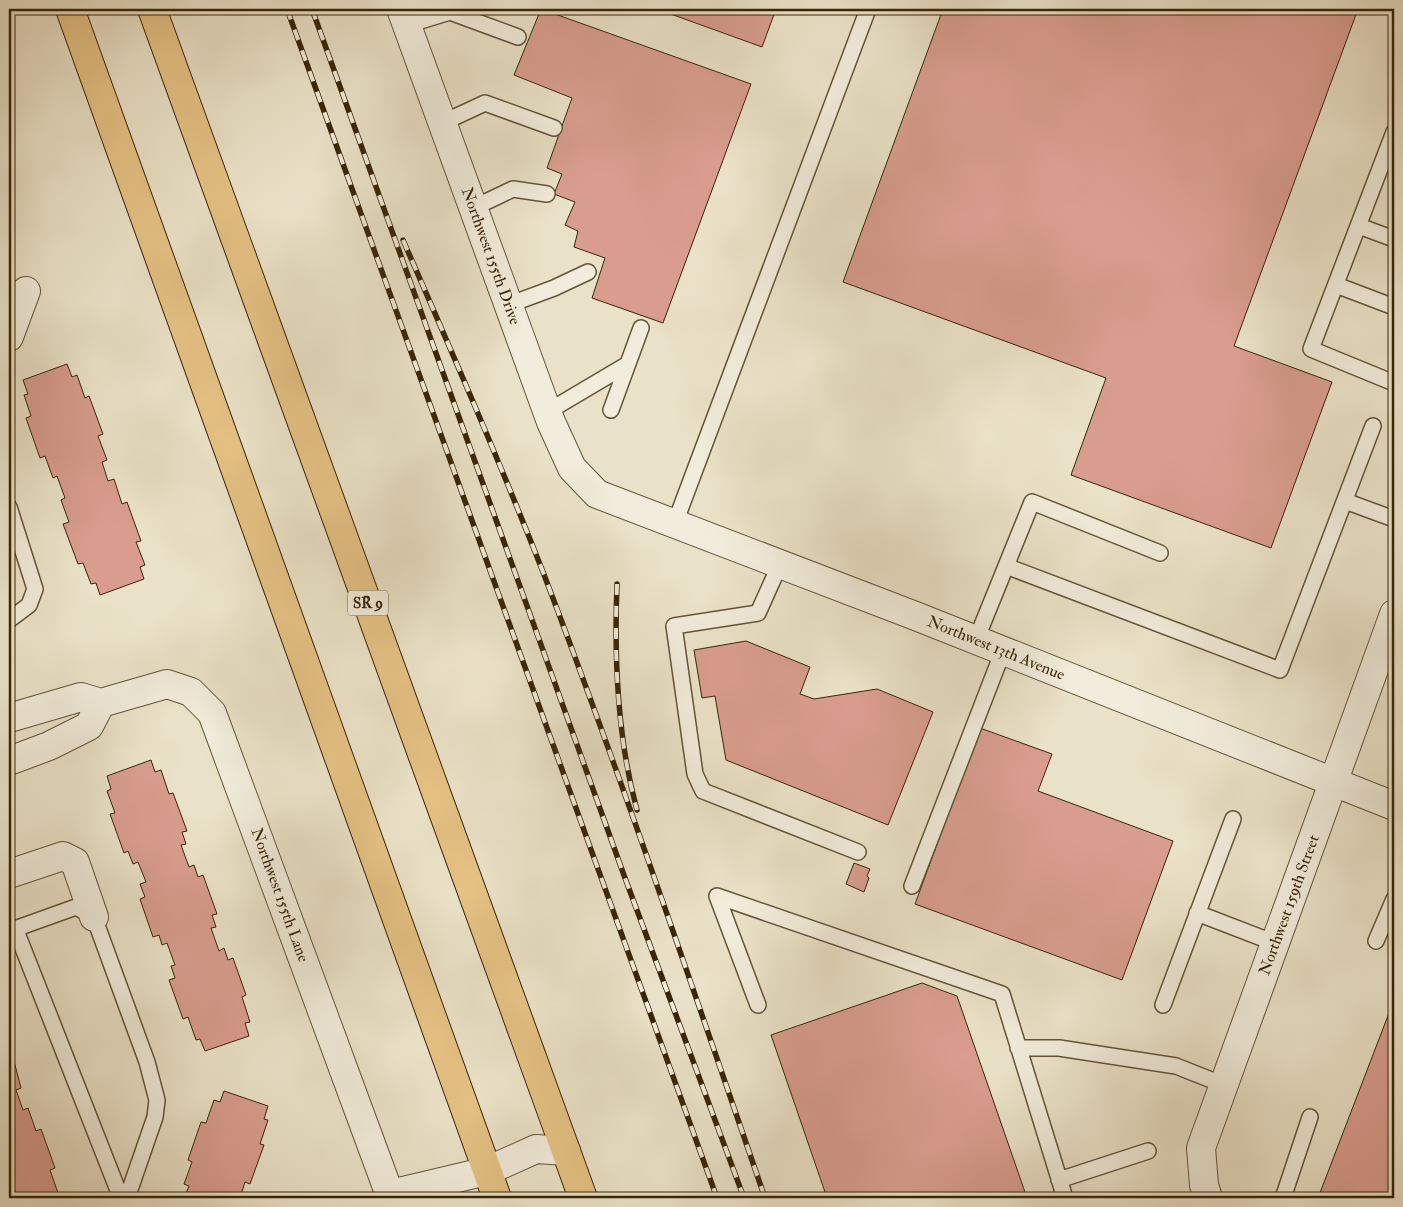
<svg xmlns="http://www.w3.org/2000/svg" width="1403" height="1207" viewBox="0 0 1403 1207" font-family="'IM FELL Double Pica',serif">
<style>
.building{fill:#d99d8f;stroke:#382507}
.lines{fill:none;stroke-linecap:round;stroke-linejoin:round}
.service-casing{stroke:#645437;stroke-width:18}
.minor-casing{stroke:#645437;stroke-width:30}
.tertiary-casing{stroke:#645437;stroke-width:30}
.primary-casing{stroke:#382507;stroke-width:30}
.service{stroke:#f1ecdb;stroke-width:15}
.minor{stroke:#f1ecdb;stroke-width:28}
.tertiary{stroke:#f1ecdb;stroke-width:28}
.primary{stroke:#e5c184;stroke-width:28}
.rail-casing{stroke:#382507;stroke-width:5.5}
.rail{stroke:#f1ecdb;stroke-width:4;stroke-dasharray:11;stroke-linecap:butt}
.labels{text-anchor:middle;dominant-baseline:central;stroke-width:4;stroke-linejoin:round;paint-order:stroke}
.shield{fill:#f1ecdb;stroke:#706147;stroke-width:1}
.shield-label{font-size:15px;font-weight:bold;fill:#382507}
.street-label{font-size:16px;fill:#382507;stroke:#f1ecdb}
</style>
<rect width="100%" height="100%" fill="#eae2c8"/>
<filter id="stains"><feTurbulence type="fractalNoise" baseFrequency=".004" numOctaves="4"/><feColorMatrix values="0 0 0 0 .2 0 0 0 0 .09 0 0 0 0 .02 0 0 0 .5 -.17"/></filter>
<radialGradient id="worn" r=".72"><stop offset=".6" stop-color="#630" stop-opacity="0"/><stop offset="1" stop-color="#630" stop-opacity=".3"/></radialGradient>
<path class="building" d="M541,9L751,84L663,323L592,298L605,258L574,247L578,231L565,225L575,202L554,194L562,174L547,168L572,98L514,75Z
M657,9H776L762,47Z
M943,9H1358L1234,346L1332,382L1271,548L1071,475L1106,378L843,282Z
M67,364L72,377L77,375L85,398L89,396L103,434L98,436L107,460L102,462L108,481L114,479L122,504L127,502L141,541L136,542L145,565L140,567L144,579L100,595L96,583L91,584L83,563L78,564L63,524L69,522L61,500L65,498L57,476L53,478L45,456L40,458L26,418L31,416L24,395L28,394L23,380Z
M746,641L810,667L800,694L814,699L877,689L933,712L888,825L726,760L715,696L702,698L694,650Z
M980,728L1052,754L1038,791L1173,841L1122,980L915,904Z
M151,760L155,772L161,770L169,794L173,793L187,831L182,832L186,844L181,845L189,867L194,865L198,877L203,875L217,914L212,915L216,927L211,928L219,951L224,948L228,960L233,958L246,995L242,997L250,1022L245,1023L249,1036L205,1051L200,1039L196,1040L188,1017L183,1019L169,980L175,978L171,966L175,965L167,943L162,945L159,935L153,937L140,899L145,897L140,884L146,882L138,862L133,864L128,851L124,853L110,814L115,813L107,791L111,789L107,776Z
M854,863L870,869L867,876L869,878L864,892L846,884Z
M922,983L957,996L1027,1198H827L771,1035Z
M1394,1000V1198H1318Z
M9,1042L21,1088L16,1090L23,1110L28,1108L36,1131L41,1129L55,1168L50,1170L58,1193L53,1194L55,1198H9Z
M224,1091L268,1106L264,1119L268,1120L260,1144L264,1145L250,1184L245,1182L240,1198H184L189,1186L184,1184L192,1162L188,1160L201,1122L206,1123L214,1100L220,1102Z"/>
<g class="lines">
<g class="service-casing">
<path id="service" d="M407,25L450,12L518,37
M442,123L485,103L554,128
M1394,132L1311,349L1394,383
M473,208L513,189L547,194
M1359,226L1394,239
M1336,285L1394,307
M508,305L554,288L588,272
M611,410L641,328
M547,412L628,364
M1345,501L1394,519
M9,507L35,589L29,605L9,620
M675,523L868,9
M780,564L758,613L674,626L695,774L703,791L858,852
M1006,566L1280,670L1373,426
M976,640L1032,502L1160,553
M912,886L1003,651
M1197,913L1275,943
M15,928L121,1198
M9,931L76,907L94,917L147,1062L157,1100L155,1117L127,1198
M1376,941L1394,899
M758,1005L717,896L1002,994L1065,1198
M1163,1005L1233,819
M1018,1048H1059L1176,1066L1224,1085
M1059,1180L1148,1151
M1283,1198L1310,1117"/>
</g>
<g class="minor-casing">
<path id="minor" d="M9,337L26,291
M9,718L81,697L101,703L167,684L191,692L212,713L391,1198
M9,761L49,746L89,726L101,703
M9,874L63,856L75,862L94,917
M390,1194L487,1171L536,1149L566,1151
M1208,1198L1204,1185L1201,1148L1394,614"/>
</g>
<g class="tertiary-casing">
<path id="tertiary" d="M401,9L551,422L572,468L597,494L913,615L1394,806"/>
</g>
<g class="primary-casing">
<path id="primary" d="M70,9L497,1198
M152,9L583,1198"/>
</g>
<use href="#service" class="service"/>
<use href="#minor" class="minor"/>
<use href="#tertiary" class="tertiary"/>
<use href="#primary" class="primary"/>
<g class="rail-casing">
<path id="rail" d="M287,9L717,1198
M312,9L625,878L744,1198
M403,240C451,350 499,460 543,572C622,779 693,989 765,1198
M617,584C614,659 617,737 637,810"/>
</g>
<use href="#rail" class="rail"/>
</g>
<g class="labels">
<rect class="shield" x="348" y="590.5" width="40" height="25" rx="4"/>
<g class="shield-label">
<text x="368" y="603">SR 9</text>
</g>
<g class="street-label">
<text transform="translate(491 256) rotate(70)">Northwest 155th Drive</text>
<text transform="translate(996 648) rotate(22)">Northwest 13th Avenue</text>
<text transform="translate(280 895) rotate(70)">Northwest 155th Lane</text>
<text transform="translate(1289 905) rotate(-70)">Northwest 159th Street</text>
</g>
</g>
<rect width="1403" height="1207" fill="none" stroke="#eae2c8" stroke-width="30"/>
<rect x="10" y="10" width="1383" height="1187" fill="none" stroke="#382507" stroke-width="2.5"/>
<rect x="15" y="15" width="1373" height="1177" fill="none" stroke="#382507"/>
<rect width="100%" height="100%" filter="url(#stains)"/>
<rect width="100%" height="100%" fill="url(#worn)"/>
</svg>
